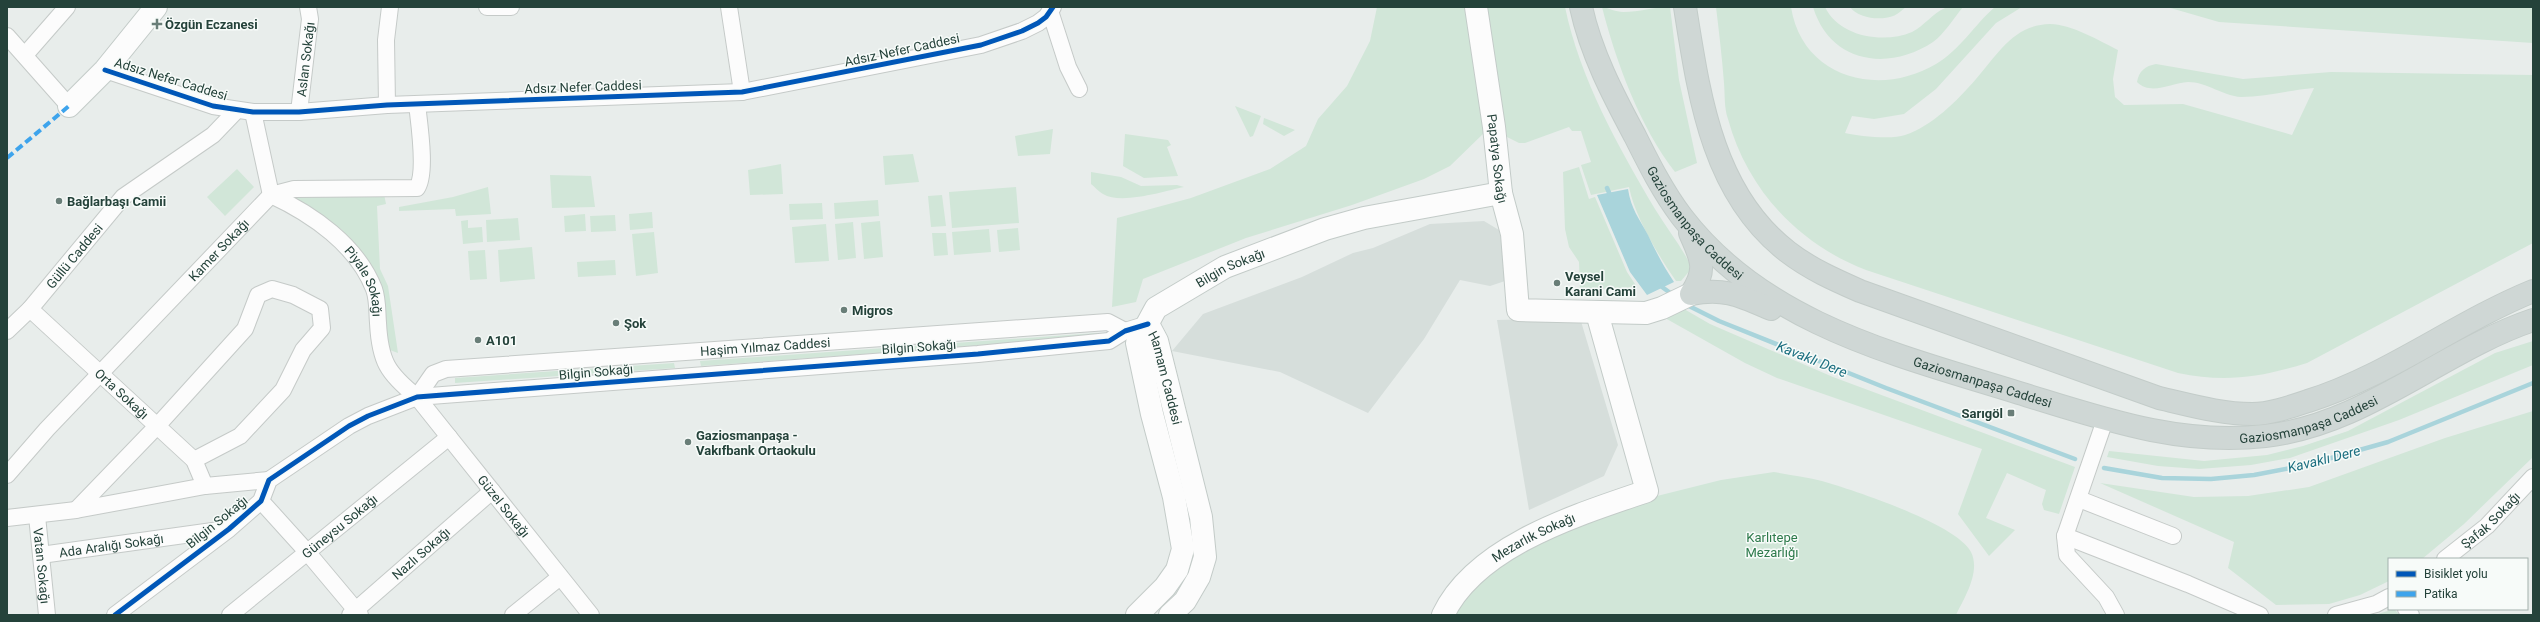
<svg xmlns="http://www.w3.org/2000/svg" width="2540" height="622" viewBox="0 0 2540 622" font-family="Roboto,sans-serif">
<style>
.built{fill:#d6dedb}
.green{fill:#d1e6d8}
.water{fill:#a9d4db}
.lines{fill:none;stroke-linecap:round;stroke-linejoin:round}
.stream{stroke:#a9d4db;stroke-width:4.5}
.street-casing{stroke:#c5cac8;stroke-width:18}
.secondary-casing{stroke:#c3cbc8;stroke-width:24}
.primary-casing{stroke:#c3ccc9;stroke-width:24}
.street{stroke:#fcfcfc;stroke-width:16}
.secondary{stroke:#fcfcfc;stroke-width:22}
.primary{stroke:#cfd7d5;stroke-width:22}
.quiet{stroke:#3ea4ec;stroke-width:4;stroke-dasharray:8 4;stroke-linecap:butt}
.cycleway-casing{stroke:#f7fbf9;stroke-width:8}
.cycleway{stroke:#0057b8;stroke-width:5}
.poi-dot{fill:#697e78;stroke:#f7fbf9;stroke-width:1.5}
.labels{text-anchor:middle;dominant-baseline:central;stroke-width:3;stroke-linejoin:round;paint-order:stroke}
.poi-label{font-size:13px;font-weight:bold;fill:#24423a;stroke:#f7fbf9;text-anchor:start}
.street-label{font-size:13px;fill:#24423a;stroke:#f7fbf9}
.park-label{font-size:13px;fill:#2d7a4b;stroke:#f7fbf9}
.water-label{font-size:14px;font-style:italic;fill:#1c6f80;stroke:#f7fbf9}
</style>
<rect width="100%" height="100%" fill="#e8edeb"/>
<path class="built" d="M1484,221L1499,230L1508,280L1490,286L1460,280L1424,339L1368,413L1280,372L1172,351L1203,314L1302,277L1353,253L1373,248L1430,224Z
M1580,318L1618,445L1604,476L1529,510L1497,320Z"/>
<path class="green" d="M1377,7H1465L1485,132L1450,166L1424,179L1352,205L1246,238L1143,279L1136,302L1112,307L1117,218L1191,198L1270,169L1306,146L1318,119L1347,86L1370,41Z
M1485,7H1565C1580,79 1618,146 1655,209C1667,229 1682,247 1692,268L1681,281H1676C1658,255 1635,217 1629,187L1591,195L1581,165L1591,162L1581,131H1572L1569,127L1525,143H1519L1507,137Z
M1602,7C1609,8 1616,12 1623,12C1640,12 1653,7 1670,7L1679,80L1697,163L1675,172C1640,127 1616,62 1602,7Z
M1716,7H1791C1802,78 1879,98 1936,64C1960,50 1975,24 1995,7H2022L1996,23L1936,89L1904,114L1874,119L1852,116L1845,133C1858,136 1892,140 1905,135C1932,126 1957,101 1976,79C1998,54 2013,25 2050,24C2071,24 2100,41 2118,50L2113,79L2115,97L2124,105L2183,104L2292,135L2314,88C2290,90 2265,97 2241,97C2223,96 2207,82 2188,82C2171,83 2151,96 2137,82C2139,71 2145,66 2156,64L2243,79L2331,72L2533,75V243L2307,363C2261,377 2226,383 2178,373L1866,270C1798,244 1747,189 1728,119C1724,108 1725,94 1724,83C1722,57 1719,32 1716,7Z
M1813,7H1825C1839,37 1884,44 1912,32C1924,26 1933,13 1945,8C1949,5 1958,7 1963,7C1954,18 1944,34 1933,42C1888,72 1830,63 1813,7Z
M1850,7H1906C1902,10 1897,15 1893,16C1880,21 1858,18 1850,7Z
M2167,7H2533V43L2219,22Z
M1235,106L1261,116L1253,136L1250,137Z
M1264,118L1295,130L1284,136L1263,124Z
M1053,129L1050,154L1018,156L1015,136Z
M1125,134L1168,140L1171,145L1167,147L1178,176L1144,178L1123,166Z
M913,154L919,182L885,185L883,156Z
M781,164L783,194L750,195L748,170Z
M1579,167L1589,199L1595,197L1627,272L1637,287L1580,290L1579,262L1569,247L1565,229L1563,172Z
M237,169L254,187L225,216L207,197Z
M1091,172L1121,177L1141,186L1177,185L1184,187C1165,191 1121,205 1103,194C1099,192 1095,187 1091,184Z
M550,175L591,176L595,207L552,208Z
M488,187L491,214L456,216L455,209L399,211V207L453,197Z
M1016,187L1019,223L952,228L949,192Z
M384,194L386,204L377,206L380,269L388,286L398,353L387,349L360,254L342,230L297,200V196Z
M942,195L946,226L931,227L928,196Z
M878,200L879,216L835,219L834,203Z
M822,203L823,219L790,220L789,204Z
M652,212L653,228L630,230L629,214Z
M585,214L586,231L565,232L564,216Z
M615,215L616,231L591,232L590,216Z
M518,218L520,240L487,242L486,220Z
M468,220V228L482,227L483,242L463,244L461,221Z
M880,221L883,257L864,259L861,223Z
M853,222L856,258L838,260L835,224Z
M826,224L829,261L795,263L792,227Z
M1018,228L1020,250L999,252L997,230Z
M989,229L991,252L954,255L952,232Z
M654,232L658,273L636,276L632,234Z
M932,233H946L948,255L934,256Z
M532,247L535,279L500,282L498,250Z
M485,250L487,279L470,280L468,251Z
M615,260L616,275L578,277L577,262Z
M1684,309L1710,324L1833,377L2075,467L2059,514L2044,510L2042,504L2046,490L2007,473L1986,518L2015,530L1989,556L1958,514L1982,449L1777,378L1745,363L1665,318Z
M1097,333V337L701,366L700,361Z
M2533,341V365L2399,420L2290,458L2251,465L2199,469L2158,466L2107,457L2109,451L2204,461L2267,455L2303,446L2348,431L2495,353Z
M674,363L675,368L455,383V378Z
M2533,411V457L2464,524L2422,559H2389V581L2360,595L2329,604L2276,605L2228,568L2234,542L2100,483L2194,497L2248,496L2309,487L2445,438Z
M1774,472C1790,475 1806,477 1822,481C1853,490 1957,524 1971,552C1981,572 1964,598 1956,615H1453L1480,580L1555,531L1641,500L1721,480Z
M2394,609L2400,615H2375Z"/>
<path class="water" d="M1628,189C1631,209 1639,218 1648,235C1656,252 1664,267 1674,282L1647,295L1630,272L1597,195Z"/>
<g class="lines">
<path class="stream" d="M1607,188L1611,197
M1658,284L1673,295
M1685,304L1719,321L1886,388L2075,459
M2104,468L2162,478L2211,479L2254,475L2306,465L2388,442L2533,383"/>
<g class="street-casing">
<g id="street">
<path d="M487,7H511"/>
<path d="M729,7L742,92"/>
<path d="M1050,11L1068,67L1079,89"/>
<path d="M7,36L69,106"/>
<path d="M25,55L67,7"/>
<path d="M105,70L213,106L253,112H299L387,105L742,92L981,45L1022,31L1038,23L1046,17L1053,7"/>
<path d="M387,105L386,40L390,7"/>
<path id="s1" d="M253,112L271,195C312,214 357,245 374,289C378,300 377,312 378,323C380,361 387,373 417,397L591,615"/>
<path id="s2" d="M299,112L310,19L308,7"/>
<path id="s3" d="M30,309L194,460L205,486"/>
<path id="s4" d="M7,331L30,309L123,197L213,135L237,110"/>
<path id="s5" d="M417,397L433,374L446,369L1108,322L1125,331"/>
<path d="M2105,420L2065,536L2067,555L2106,597L2116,615"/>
<path id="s6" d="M7,475L47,429L271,195L294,189L417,188C427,173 419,123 417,104"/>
<path d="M2079,499L2173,536"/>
<path d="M261,501L308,553L360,615"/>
<path d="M76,510L158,425L245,329L258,295L272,289L293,295L320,309L322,328L303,350L283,390L240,436L194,460"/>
<path id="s7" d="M37,516L47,615"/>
<path d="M7,518L76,510L205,486L269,480"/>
<path d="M2065,536L2188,584L2260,615"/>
<path id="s8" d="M41,555L227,529"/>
<path id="s9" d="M2445,559L2487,526L2533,477"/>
<path d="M2406,609L2411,615"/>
<path d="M115,615L229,529L261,501L269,480L349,426L368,416L417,397L978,354L1109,341L1125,331L1148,324"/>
<path id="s10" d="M230,615L449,437"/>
<path id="s11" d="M350,615L492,491"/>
<path d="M513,615L560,577"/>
<path d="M2336,615L2376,604L2389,597"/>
</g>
</g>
<g class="secondary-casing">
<g id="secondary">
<path id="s12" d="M1476,7L1494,127L1501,193L1512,234L1518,310L1646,313L1662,308L1691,294"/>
<path d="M69,106L105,70L156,7"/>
<path id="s13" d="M1148,324L1157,341L1201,517L1205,557L1199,577L1185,601L1170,615"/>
<path id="s14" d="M1137,615L1165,587L1177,570L1183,549L1174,497L1152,414L1137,343L1156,308L1225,267L1325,229L1364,218L1501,193"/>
<path id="s15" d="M1443,615C1476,545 1580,514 1647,491L1597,313"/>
</g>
</g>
<g class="primary-casing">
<g id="primary">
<path id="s16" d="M1581,7C1591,53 1613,95 1635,136C1649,164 1663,192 1682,217C1764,324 1897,355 2019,393C2101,418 2178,446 2265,436C2365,425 2441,351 2533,320"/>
<path d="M1685,7C1699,95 1712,194 1788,252C1810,269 1835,280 1860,291L2159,398C2190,405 2221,414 2252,414C2270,414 2290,407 2308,401C2388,376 2455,323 2533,291"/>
<path d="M1690,233C1701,259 1708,268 1691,294C1724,287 1741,296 1771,309"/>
</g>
</g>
<use href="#street" class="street"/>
<use href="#secondary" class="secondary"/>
<use href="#primary" class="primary"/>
<path class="quiet" d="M7,158L69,106"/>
<g class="cycleway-casing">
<path id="cycleway" d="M105,70L213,106L253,112H299L387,105L742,92L981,45L1022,31L1038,23L1046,17L1053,7
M115,615L229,529L261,501L269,480L349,426L368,416L417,397L978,354L1109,341L1125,331L1148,324"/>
</g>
<use href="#cycleway" class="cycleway"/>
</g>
<g class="poi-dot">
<path d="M155 18h4v4h4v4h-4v4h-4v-4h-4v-4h4z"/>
<circle cx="59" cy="201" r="4"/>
<circle cx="1557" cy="283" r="4"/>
<circle cx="844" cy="310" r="4"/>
<circle cx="616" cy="323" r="4"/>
<circle cx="478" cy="340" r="4"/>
<rect x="2007" y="409" width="8" height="8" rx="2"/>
<circle cx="688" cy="442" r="4"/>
</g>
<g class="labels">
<g class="poi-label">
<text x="165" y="24">Özgün Eczanesi</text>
<text x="67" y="201">Bağlarbaşı Camii</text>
<text x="1565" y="276">Veysel<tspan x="1565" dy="15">Karani Cami</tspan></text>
<text x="852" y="310">Migros</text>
<text x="624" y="323">Şok</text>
<text x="486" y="340">A101</text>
<text x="2003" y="413" text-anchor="end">Sarıgöl</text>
<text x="696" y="435">Gaziosmanpaşa -<tspan x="696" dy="15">Vakıfbank Ortaokulu</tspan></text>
</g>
<g class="street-label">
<text transform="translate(902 50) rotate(-12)">Adsız Nefer Caddesi</text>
<text stroke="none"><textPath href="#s2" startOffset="53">Aslan Sokağı</textPath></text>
<text transform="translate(171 79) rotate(17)">Adsız Nefer Caddesi</text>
<text transform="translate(583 87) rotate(-2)">Adsız Nefer Caddesi</text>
<text stroke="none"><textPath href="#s12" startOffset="153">Papatya Sokağı</textPath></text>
<text stroke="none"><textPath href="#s16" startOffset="247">Gaziosmanpaşa Caddesi</textPath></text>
<text stroke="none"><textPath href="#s6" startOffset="309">Kamer Sokağı</textPath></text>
<text stroke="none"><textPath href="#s4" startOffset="101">Güllü Caddesi</textPath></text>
<text stroke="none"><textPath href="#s14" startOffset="418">Bilgin Sokağı</textPath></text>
<text stroke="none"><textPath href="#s1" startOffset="217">Piyale Sokağı</textPath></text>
<text stroke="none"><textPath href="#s5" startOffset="362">Haşim Yılmaz Caddesi</textPath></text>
<text transform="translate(919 347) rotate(-4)">Bilgin Sokağı</text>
<text transform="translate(596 372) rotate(-5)">Bilgin Sokağı</text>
<text stroke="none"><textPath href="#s13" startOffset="57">Hamam Caddesi</textPath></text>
<text stroke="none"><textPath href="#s16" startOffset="583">Gaziosmanpaşa Caddesi</textPath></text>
<text stroke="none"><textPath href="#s3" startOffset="125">Orta Sokağı</textPath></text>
<text stroke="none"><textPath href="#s16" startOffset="919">Gaziosmanpaşa Caddesi</textPath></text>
<text stroke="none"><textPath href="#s1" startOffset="489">Güzel Sokağı</textPath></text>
<text stroke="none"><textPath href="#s9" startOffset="60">Şafak Sokağı</textPath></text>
<text transform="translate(217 522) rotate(-39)">Bilgin Sokağı</text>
<text stroke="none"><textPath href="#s10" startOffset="141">Güneysu Sokağı</textPath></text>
<text stroke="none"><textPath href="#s15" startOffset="122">Mezarlık Sokağı</textPath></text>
<text stroke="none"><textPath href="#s8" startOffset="71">Ada Aralığı Sokağı</textPath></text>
<text stroke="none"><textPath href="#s11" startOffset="94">Nazlı Sokağı</textPath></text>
<text stroke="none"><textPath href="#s7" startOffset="50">Vatan Sokağı</textPath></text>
</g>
<g class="park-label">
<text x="1772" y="537">Karlıtepe<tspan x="1772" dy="15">Mezarlığı</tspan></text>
</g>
<g class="water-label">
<text transform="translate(1812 359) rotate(22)">Kavaklı Dere</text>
<text transform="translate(2324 459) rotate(-14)">Kavaklı Dere</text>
</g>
</g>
<rect width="2540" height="622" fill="none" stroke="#24423a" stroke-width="16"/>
<rect x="2388" y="558" width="140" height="52" fill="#f7fbf9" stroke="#a3b1ad"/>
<rect x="2396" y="571" width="20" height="6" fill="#0057b8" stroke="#a3b1ad"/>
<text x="2424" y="578" font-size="12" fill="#24423a">Bisiklet yolu</text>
<rect x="2396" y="591" width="20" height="6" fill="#3ea4ec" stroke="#a3b1ad"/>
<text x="2424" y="598" font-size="12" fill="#24423a">Patika</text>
</svg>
